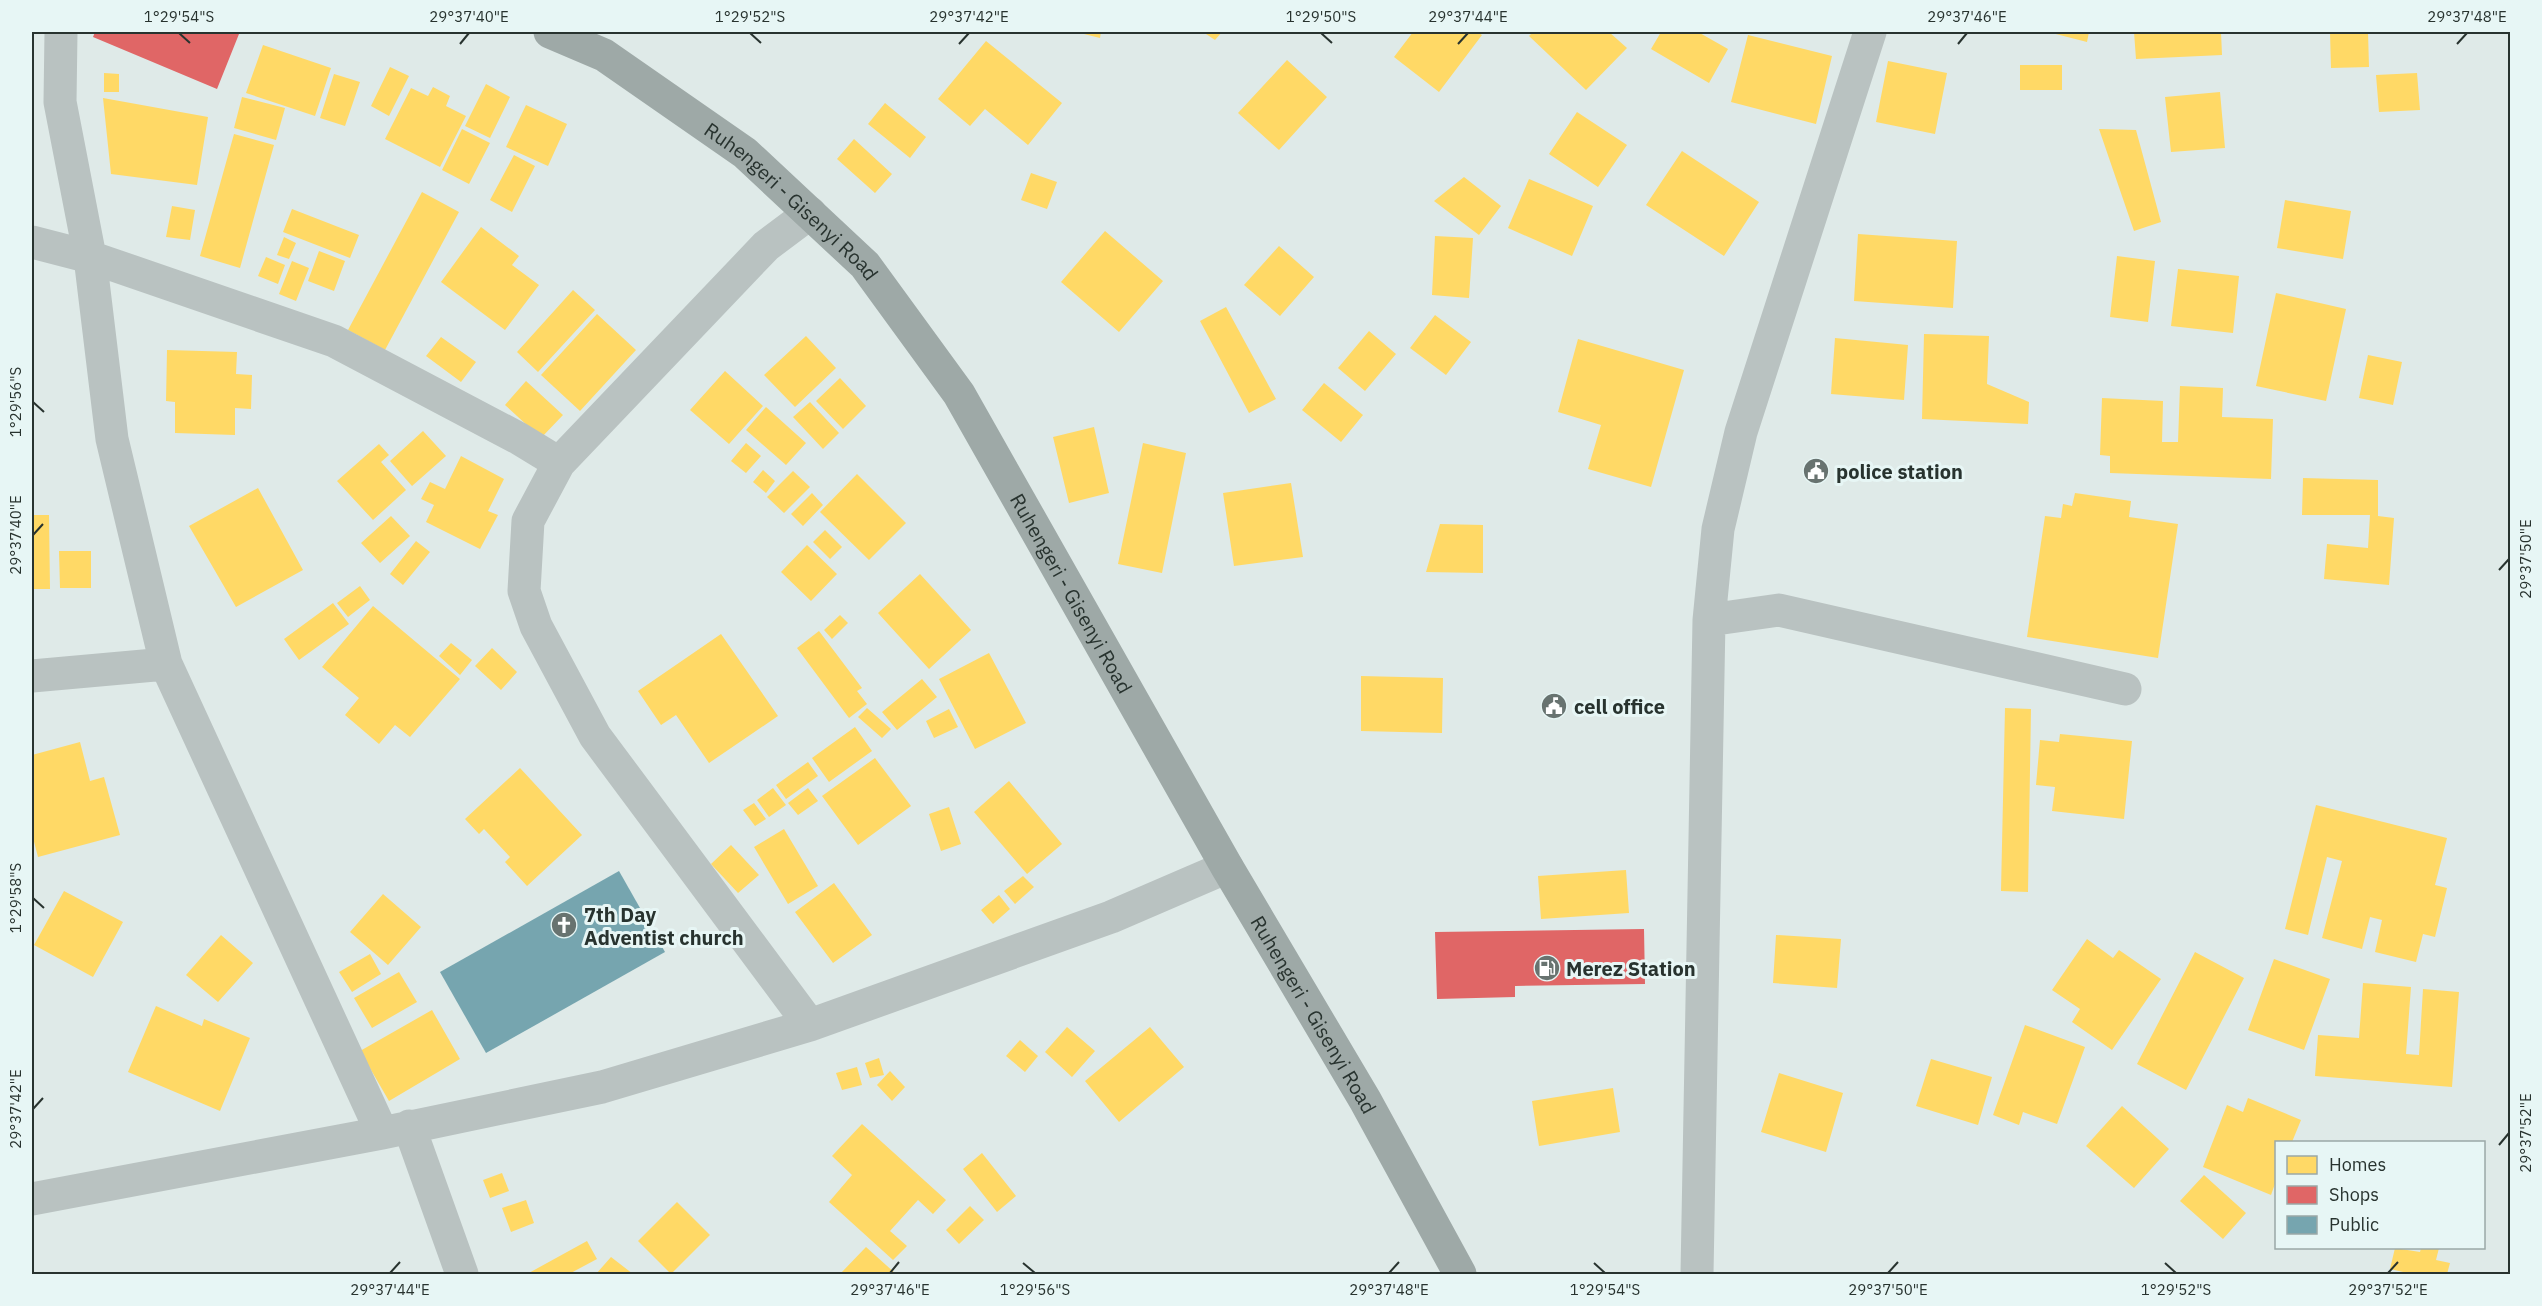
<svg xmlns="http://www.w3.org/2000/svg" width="2542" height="1306" viewBox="0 0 2542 1306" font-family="'IBM Plex Sans',sans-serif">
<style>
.homes{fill:#ffd966}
.shops{fill:#e06666}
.public{fill:#76a5af}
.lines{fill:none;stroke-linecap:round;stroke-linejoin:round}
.street{stroke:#b9c2c1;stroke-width:33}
.highway{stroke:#9ea9a7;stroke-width:33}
.ticks{fill:none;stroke:#28332f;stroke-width:2}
.labels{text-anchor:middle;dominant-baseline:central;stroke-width:6;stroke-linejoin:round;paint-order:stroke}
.street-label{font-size:20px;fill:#28332f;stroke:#e7f6f5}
.poi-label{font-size:20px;font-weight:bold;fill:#28332f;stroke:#e7f6f5;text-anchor:start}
.neatline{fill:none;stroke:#28332f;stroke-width:2}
.ticks-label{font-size:15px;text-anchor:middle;fill:#28332f}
</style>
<rect width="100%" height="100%" fill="#dfeae8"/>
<path class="homes" d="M1076,32H1101L1100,38Z
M1203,32H1222L1215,40Z
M1413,32H1477L1482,35L1439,92L1394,57Z
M1533,32H1609L1627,48L1586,90L1529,36Z
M1661,32H1698L1728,49L1709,83L1651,49Z
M2048,32H2089L2087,42Z
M2134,32H2221L2222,55L2136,59Z
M2330,32H2368L2369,67L2331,68Z
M1748,35L1832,56L1816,124L1731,102Z
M986,41L1062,103L1028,145L985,109L970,126L938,99Z
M263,45L331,68L315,116L246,93Z
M1287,60L1327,97L1279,150L1238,113Z
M1888,61L1947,73L1935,134L1876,122Z
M2020,65H2062V90H2020Z
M390,67L409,76L389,116L371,106Z
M104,73L119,74V92H104Z
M2417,73L2420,110L2379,112L2376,75Z
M334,74L360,82L345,126L320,118Z
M486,84L510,97L490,138L465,126Z
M433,87L450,96L446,106L466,116L440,167L385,139L411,88L428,96Z
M2220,92L2225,148L2171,152L2165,97Z
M242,97L285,108L276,140L234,128Z
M103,98L208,117L197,185L111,174Z
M885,103L926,137L910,158L868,124Z
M526,105L567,124L548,166L506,147Z
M1577,112L1627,145L1598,187L1549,154Z
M462,129L490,143L469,184L442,170Z
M2099,129L2136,130L2161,222L2134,231Z
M234,134L274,145L240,268L200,256Z
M854,139L892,174L875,193L837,159Z
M1682,151L1759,202L1724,256L1646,205Z
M514,155L535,166L512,212L490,200Z
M1031,173L1057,182L1047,209L1021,200Z
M1464,177L1501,206L1479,235L1434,201Z
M1529,179L1593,206L1572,256L1508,228Z
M422,192L459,212L385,350L348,330Z
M2285,200L2351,211L2343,259L2277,248Z
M172,206L195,210L190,240L166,237Z
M292,209L359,235L350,258L283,232Z
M481,227L519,256L512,265L539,285L505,330L441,282Z
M1105,231L1163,281L1119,332L1061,282Z
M1858,234L1957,241L1953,308L1854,301Z
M1435,236L1473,238L1469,298L1432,295Z
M284,237L296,243L289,259L277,255Z
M1279,246L1314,277L1280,316L1244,285Z
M319,251L345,261L334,291L308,281Z
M2117,256L2155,261L2148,322L2110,317Z
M266,257L285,265L278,284L258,276Z
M292,261L309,268L296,301L279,294Z
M2178,269L2239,276L2233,333L2171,326Z
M573,290L595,310L538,372L517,352Z
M2276,293L2346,309L2326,401L2256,386Z
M1226,307L1276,399L1249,413L1200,321Z
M597,314L636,350L580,411L541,375Z
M1435,315L1471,342L1446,375L1410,348Z
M1369,331L1396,354L1365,391L1338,368Z
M1924,334L1989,336L1987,384L2029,402L2028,424L1922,419Z
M806,336L836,368L795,407L764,375Z
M441,337L476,362L461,382L426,356Z
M1835,338L1908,345L1904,400L1831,394Z
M1578,339L1684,370L1651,487L1588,469L1601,425L1558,412Z
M167,350L237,352L236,374L252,375L251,409L235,408V435L175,433V402L166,401Z
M2368,355L2402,362L2393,405L2359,398Z
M725,371L763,406L729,444L690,410Z
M840,378L866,406L843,429L816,401Z
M526,381L563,415L541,438L505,405Z
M1324,383L1363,415L1341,442L1302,410Z
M2180,386L2223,388L2222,417L2273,419L2271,479L2110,473V456L2100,455L2102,398L2163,401L2162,442H2178Z
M810,402L839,433L823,449L793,417Z
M766,407L806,443L786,465L746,430Z
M1094,427L1109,493L1069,503L1053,437Z
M423,431L446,456L412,486L390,461Z
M746,443L761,456L746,473L731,461Z
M1143,443L1186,453L1162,573L1118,564Z
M379,444L389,455L381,462L406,490L373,520L337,481Z
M461,456L504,479L488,511L498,515L480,549L426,522L434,505L421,499L430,482L445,489Z
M763,470L775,481L766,493L753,482Z
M793,471L810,487L784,513L767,497Z
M857,474L906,523L869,560L820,512Z
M2303,478L2378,480V516L2394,518L2389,585L2324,579L2327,544L2368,548L2370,515H2302Z
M1291,483L1303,557L1234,566L1223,493Z
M258,488L303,570L236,607L189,526Z
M812,493L823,505L803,526L791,514Z
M2075,493L2131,501L2129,517L2178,524L2158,658L2027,637L2045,516L2061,518L2063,504L2072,506Z
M32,515H49L50,589H32Z
M391,516L410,536L380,563L361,543Z
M1440,524L1483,525V573L1426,572Z
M825,530L842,547L830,559L813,542Z
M416,541L430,552L403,585L390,574Z
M807,545L837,574L811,601L781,572Z
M59,551H91V588H60Z
M920,574L971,630L929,669L878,613Z
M360,586L370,600L348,617L337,603Z
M333,603L349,624L299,660L284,639Z
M373,606L460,679L410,737L395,725L379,744L345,715L359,698L322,667Z
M840,615L848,623L832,639L824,630Z
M819,631L862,688L857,691L867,704L849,718L797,648Z
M721,634L778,716L709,763L676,715L661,725L638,691Z
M451,643L472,660L460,675L439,656Z
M492,648L517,672L501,690L475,666Z
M989,653L1026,723L975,749L939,679Z
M1361,676L1443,678L1442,733L1361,731Z
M922,679L937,697L897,730L882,712Z
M867,708L891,729L882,738L858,717Z
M2005,708L2031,709L2028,892L2001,891Z
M949,709L958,727L934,738L926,721Z
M855,727L872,751L829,782L812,758Z
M2060,734L2132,741L2124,819L2052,811L2055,787L2036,785L2040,740L2059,742Z
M80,742L90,781L104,777L120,835L38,857L32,834V755Z
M875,758L911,806L858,845L822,796Z
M808,762L818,776L786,799L776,785Z
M520,768L582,835L527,886L505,862L510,857L484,829L479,834L465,819Z
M1009,781L1062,844L1027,874L974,812Z
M773,788L786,805L769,817L757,800Z
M808,788L818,801L798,815L788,803Z
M754,803L766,819L755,826L743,810Z
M2316,805L2447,838L2435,885L2447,888L2435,937L2423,934L2416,962L2375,952L2382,920L2370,917L2362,949L2322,938L2342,861L2327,857L2308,935L2285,929Z
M949,807L961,844L941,851L929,814Z
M784,829L818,886L788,904L754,847Z
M731,845L759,875L738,893L711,864Z
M1626,870L1629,913L1541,919L1538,876Z
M1023,876L1034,887L1015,904L1004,891Z
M834,883L872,935L833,963L795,912Z
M64,891L123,922L93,977L34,945Z
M383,894L421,927L388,965L350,932Z
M999,895L1010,909L993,924L981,910Z
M221,935L253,963L218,1002L186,975Z
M1776,935L1841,939L1837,988L1773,983Z
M2087,939L2113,958L2119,950L2161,979L2112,1050L2072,1022L2080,1009L2052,990Z
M2195,952L2244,978L2186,1090L2137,1064Z
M370,954L381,974L352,992L339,972Z
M2274,959L2330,979L2304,1050L2248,1030Z
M399,972L417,1002L372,1028L354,998Z
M2363,983L2411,987L2406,1054L2419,1055L2423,989L2459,992L2452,1087L2315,1076L2318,1035L2359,1038Z
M156,1006L202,1026L204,1019L250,1038L220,1111L128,1072Z
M432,1010L460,1059L389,1101L360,1051Z
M2025,1025L2085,1047L2057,1124L2023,1112L2019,1125L1993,1115Z
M1067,1027L1095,1051L1072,1077L1045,1052Z
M1150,1027L1184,1067L1119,1122L1085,1081Z
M1020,1040L1038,1056L1025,1072L1006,1056Z
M879,1058L884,1075L870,1078L865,1063Z
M1931,1059L1992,1077L1978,1125L1916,1106Z
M857,1067L862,1085L842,1090L836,1073Z
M890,1071L905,1087L892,1101L877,1085Z
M1779,1073L1843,1093L1826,1152L1761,1132Z
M1613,1088L1620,1132L1539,1146L1532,1101Z
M2248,1098L2301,1120L2292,1142H2276V1181L2271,1195L2203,1167L2227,1105L2243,1112Z
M2122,1106L2169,1149L2134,1188L2086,1146Z
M862,1124L946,1200L933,1214L918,1200L890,1231L907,1246L893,1260L829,1202L852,1175L832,1156Z
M982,1153L1016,1196L997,1212L963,1169Z
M502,1173L509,1191L490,1198L483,1180Z
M2204,1175L2246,1213L2223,1239L2180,1201Z
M526,1200L534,1223L511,1232L502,1208Z
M677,1202L710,1235L671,1274L638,1241Z
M970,1206L984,1220L959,1244L946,1230Z
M587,1241L597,1259L569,1274H527Z
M866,1247L896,1274L841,1273Z
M2395,1248L2420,1252L2421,1248H2439L2436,1260L2450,1263L2447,1274H2412L2390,1269Z
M611,1257L633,1274H596Z"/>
<path class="shops" d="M95,32H233L239,34L217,89L93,37Z
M1644,929L1645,984L1515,986V997L1437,999L1435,932Z"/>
<path class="public" d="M619,871L665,952L486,1053L440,972Z"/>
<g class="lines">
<path class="street" d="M61,32L60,102L90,257L112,439L166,664L382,1133
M1870,32L1741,432L1718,529L1709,620L1779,610L2125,689
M32,242L90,257L334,341L518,438L559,463
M32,676L166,664
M810,1025L595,736L536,626L524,591L528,521L559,463L766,246L810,213
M409,1126L462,1274
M32,1199L382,1133L602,1087L810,1025L1111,917L1227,867
M1697,1274L1709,620"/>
<path class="highway" id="s1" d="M550,32L604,55L745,153L865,265L959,394L1227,867L1365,1100L1460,1274"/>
</g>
<path class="ticks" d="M179,33L190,43M750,33L761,43M1321,33L1332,43M460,44L469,33M959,44L969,33M1458,44L1468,33M1958,44L1967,33M2457,44L2467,33M33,402L44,412M33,535L43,524M2499,570L2509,559M33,898L44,908M33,1109L43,1098M2499,1145L2509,1133M1023,1263L1035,1273M1594,1263L1605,1273M2165,1263L2176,1273M390,1273L400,1262M890,1273L899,1262M1389,1273L1399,1262M1888,1273L1898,1262M2388,1273L2398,1262"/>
<defs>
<g id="civic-disc" transform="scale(1.35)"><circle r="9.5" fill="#687370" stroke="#e7f6f5"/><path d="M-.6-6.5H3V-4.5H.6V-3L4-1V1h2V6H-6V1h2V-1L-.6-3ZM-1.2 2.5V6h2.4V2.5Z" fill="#fff"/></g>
<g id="church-disc" transform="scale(1.35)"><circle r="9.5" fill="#687370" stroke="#e7f6f5"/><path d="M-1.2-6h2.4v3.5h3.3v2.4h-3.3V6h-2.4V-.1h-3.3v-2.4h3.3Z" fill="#fff"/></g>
<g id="fuel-disc" transform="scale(1.35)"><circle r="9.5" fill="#687370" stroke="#e7f6f5"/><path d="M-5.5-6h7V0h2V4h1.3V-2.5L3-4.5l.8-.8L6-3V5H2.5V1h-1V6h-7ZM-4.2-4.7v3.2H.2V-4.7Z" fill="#fff"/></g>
</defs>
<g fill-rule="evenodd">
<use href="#civic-disc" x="1816" y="471"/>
<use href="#civic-disc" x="1554" y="706"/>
<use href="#church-disc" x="564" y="925"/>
<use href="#fuel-disc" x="1547" y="968"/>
</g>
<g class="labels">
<g class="street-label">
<text stroke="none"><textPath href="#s1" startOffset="297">Ruhengeri - Gisenyi Road</textPath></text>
<text stroke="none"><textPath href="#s1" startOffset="783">Ruhengeri - Gisenyi Road</textPath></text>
<text stroke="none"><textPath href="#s1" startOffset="1269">Ruhengeri - Gisenyi Road</textPath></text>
</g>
<g class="poi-label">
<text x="1836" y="471">police station</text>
<text x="1574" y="706">cell office</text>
<text x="584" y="914">7th Day<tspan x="584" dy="23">Adventist church</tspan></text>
<text x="1566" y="968">Merez Station</text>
</g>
</g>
<rect width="2542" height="1306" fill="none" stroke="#e7f6f5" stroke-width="66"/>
<rect x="2275" y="1141" width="210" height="108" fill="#e7f6f5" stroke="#9ba8a6" stroke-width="1.5"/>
<rect x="2287" y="1156" width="30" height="18" fill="#ffd966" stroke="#9ba8a6" stroke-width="1.5"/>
<text x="2329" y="1171" font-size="18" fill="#28332f">Homes</text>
<rect x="2287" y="1186" width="30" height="18" fill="#e06666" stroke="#9ba8a6" stroke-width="1.5"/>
<text x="2329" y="1201" font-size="18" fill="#28332f">Shops</text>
<rect x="2287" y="1216" width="30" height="18" fill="#76a5af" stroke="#9ba8a6" stroke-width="1.5"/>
<text x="2329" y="1231" font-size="18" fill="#28332f">Public</text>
<rect x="33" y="33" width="2476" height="1240" class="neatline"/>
<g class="ticks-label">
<text x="179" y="22">1°29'54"S</text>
<text x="469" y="22">29°37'40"E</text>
<text x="750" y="22">1°29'52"S</text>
<text x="969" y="22">29°37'42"E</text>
<text x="1321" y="22">1°29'50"S</text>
<text x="1468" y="22">29°37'44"E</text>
<text x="1967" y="22">29°37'46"E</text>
<text x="2467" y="22">29°37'48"E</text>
<text transform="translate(16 402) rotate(-90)" y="5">1°29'56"S</text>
<text transform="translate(16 535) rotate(-90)" y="5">29°37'40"E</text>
<text transform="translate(2526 559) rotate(-90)" y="5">29°37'50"E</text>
<text transform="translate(16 898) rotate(-90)" y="5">1°29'58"S</text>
<text transform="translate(16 1109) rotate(-90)" y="5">29°37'42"E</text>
<text transform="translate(2526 1133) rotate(-90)" y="5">29°37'52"E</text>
<text x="390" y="1295">29°37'44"E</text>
<text x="890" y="1295">29°37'46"E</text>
<text x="1035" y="1295">1°29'56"S</text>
<text x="1389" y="1295">29°37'48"E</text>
<text x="1605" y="1295">1°29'54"S</text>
<text x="1888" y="1295">29°37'50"E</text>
<text x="2176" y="1295">1°29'52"S</text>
<text x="2388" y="1295">29°37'52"E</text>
</g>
</svg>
